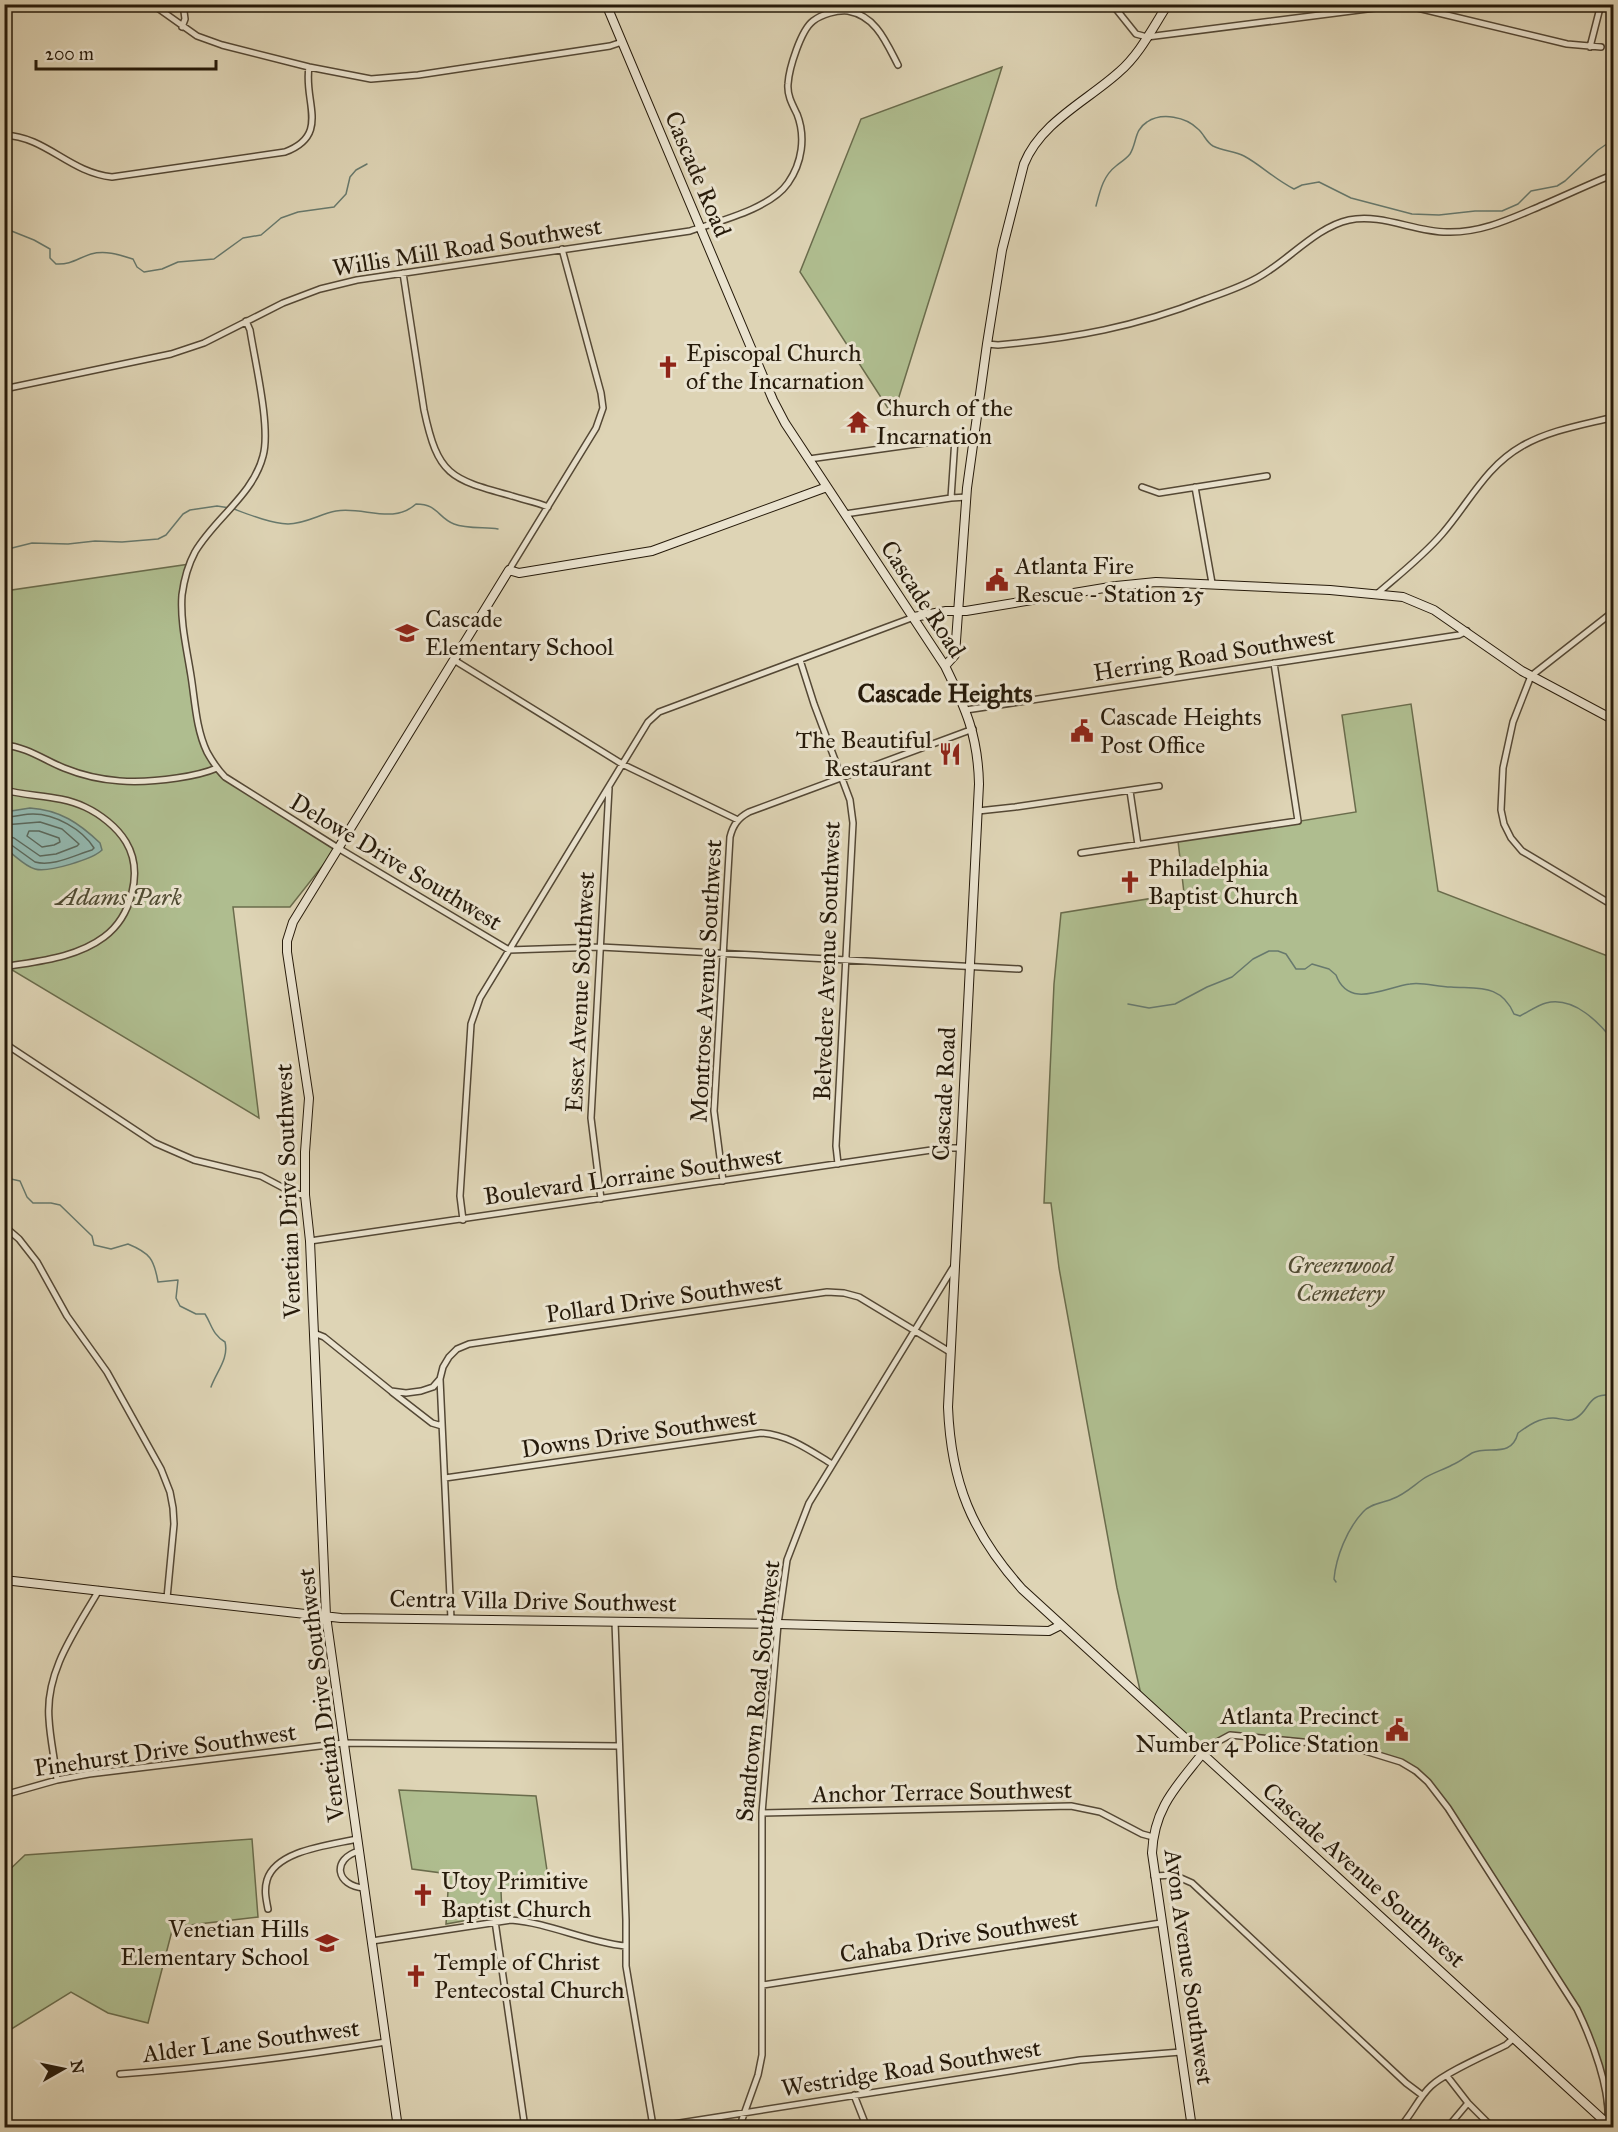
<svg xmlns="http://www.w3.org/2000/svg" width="1618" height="2132" viewBox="0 0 1618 2132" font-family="'IM FELL Great Primer',serif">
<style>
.green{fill:#afbd8f;stroke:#6a6c4c;stroke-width:1.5}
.water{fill:#93b8af;stroke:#67796d;stroke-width:1.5}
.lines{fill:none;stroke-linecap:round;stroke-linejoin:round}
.shore{stroke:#5c695c;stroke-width:1.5}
.stream{stroke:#67796d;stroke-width:1.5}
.street-casing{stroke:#544835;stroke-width:8}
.secondary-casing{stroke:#261a0a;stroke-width:10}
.street{stroke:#eae3cf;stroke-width:5}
.secondary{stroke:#eae3cf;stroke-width:8}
.labels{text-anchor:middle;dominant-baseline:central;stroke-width:6;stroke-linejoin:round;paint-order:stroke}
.street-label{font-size:24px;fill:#261a0a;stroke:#eae3cf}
.poi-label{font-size:24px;fill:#261a0a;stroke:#eae3cf;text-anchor:start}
.park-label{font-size:24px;font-style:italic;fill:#4f4b32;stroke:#eae3cf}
.neighbourhood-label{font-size:26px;font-weight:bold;fill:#261a0a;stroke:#eae3cf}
</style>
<rect width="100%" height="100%" fill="#ded4b5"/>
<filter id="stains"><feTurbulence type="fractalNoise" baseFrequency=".00333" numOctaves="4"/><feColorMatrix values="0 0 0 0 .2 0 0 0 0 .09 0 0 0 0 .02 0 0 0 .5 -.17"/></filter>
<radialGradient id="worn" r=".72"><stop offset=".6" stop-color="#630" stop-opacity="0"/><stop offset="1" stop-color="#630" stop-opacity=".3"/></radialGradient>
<path class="green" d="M1002,67L893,416L800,272L861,119Z
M190,564L180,590L187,670L205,747L216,771L335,850L290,907H233L259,1118L9,968L5,969V591Z
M1411,704L1438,891L1613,958V2127L1605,2119C1605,2086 1597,2058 1587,2027L1433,1790L1399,1761L1357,1744L1230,1735L1202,1754L1142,1699L1117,1588L1059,1268L1051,1203H1044L1054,984L1061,913L1184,893L1178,841L1356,812L1342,715Z
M399,1790L536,1796L549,1884L501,1891L502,1914L446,1924L449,1874L412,1869Z
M252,1839L258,1917L173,1927L148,2023L108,2013L71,1992L5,2033V1874L25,1855Z"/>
<path class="water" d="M30,808C60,810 79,823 100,843L102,850C93,859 48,873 35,869C24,866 14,854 4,848L5,812Z"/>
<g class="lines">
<path class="shore" d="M4,817C14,817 24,814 33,814C55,814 82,829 94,848L92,850C75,855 53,867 35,862L10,844L4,843
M4,825L40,822L62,829L79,844L77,846L56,854L40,856L14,838L4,835
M29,831H39L59,838L60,842L54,845L42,847L27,836Z"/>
<path class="stream" d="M1096,206C1100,191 1103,176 1116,166C1121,162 1126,159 1130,154C1137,143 1134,130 1147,122C1162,112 1186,117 1198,129C1204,134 1206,142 1213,146C1223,151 1235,151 1244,156C1261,165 1274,179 1294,189L1302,185L1319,182L1351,198L1412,214L1439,215L1475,211H1502L1518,204L1531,191L1557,186L1565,181L1598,150L1614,139
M4,228L34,240L50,249V258L56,264C71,265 78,258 91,254C106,250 120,255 133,259L137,267L144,272L162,269L178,262L214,259L243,238L261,235L281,218L298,212L334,207L346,194L350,177L356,170L367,164
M234,509C250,515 270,523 288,524C305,524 320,514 336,511C363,506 393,525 416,504C438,504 438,518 454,524C467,529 485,527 498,529
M4,550L32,543L68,544L95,541L122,542L158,539L166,535L183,514L190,510L217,506L230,508
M1128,1004L1149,1008L1175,1004L1207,987L1232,977L1253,959L1269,951H1278L1286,954L1296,969H1305L1312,964L1329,969L1336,975C1349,1010 1385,987 1410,984C1424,982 1437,987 1451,987C1479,989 1501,984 1514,1014L1520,1016C1528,1012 1538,1005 1546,1003C1574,996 1600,1023 1614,1042
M4,1182L11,1179L20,1181L27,1197L33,1203H51L60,1205L92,1236L94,1245L111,1249L128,1244C150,1253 154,1259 158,1282L178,1280L176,1298L180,1306L196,1314H205C212,1325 212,1334 225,1342C229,1358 217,1371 211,1387
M1336,1582L1334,1579C1336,1557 1347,1529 1363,1512C1369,1504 1383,1503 1392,1499C1404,1495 1413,1486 1423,1479C1432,1473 1443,1470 1452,1465C1460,1462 1465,1457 1472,1453C1489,1445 1511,1459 1518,1433C1529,1425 1539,1418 1553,1418C1561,1418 1568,1423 1576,1418C1592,1409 1585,1393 1614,1395"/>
<g class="street-casing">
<path id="street" d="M152,4L197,36L222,45L309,67L371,79L418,75L610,46L622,42
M1112,4L1136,34L1147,37L1375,8L1382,4
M1401,4L1567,44L1601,47
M182,27L185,19L183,4
M1590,47L1601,4
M4,135C47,137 68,172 112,177L285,152C331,135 303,101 309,67
M403,273L424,410C438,476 450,479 512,496C524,500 537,502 548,507
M246,321L250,330C255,362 271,428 263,456C253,495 215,518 195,552C188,565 184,580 182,595C180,622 187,650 191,676C195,701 196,729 207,752C212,761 218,770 225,777L338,848L509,950L600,947L1019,969
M987,344L998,345C1075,338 1135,327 1206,299C1223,293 1241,287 1257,278C1287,262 1316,227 1349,220C1381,213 1415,232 1447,232C1482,233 1512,218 1543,205C1566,195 1590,184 1614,174
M4,389L171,354L204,343L283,303L320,289L357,280L690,231C719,221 770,209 788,183C802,163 806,137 797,114C792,104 787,95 788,84C789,68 801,30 813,21C822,14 837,10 848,11C876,16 886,42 898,65
M809,459L974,436
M1142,487L1159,493L1267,476
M1195,487L1212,583
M951,498L955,439
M845,514L951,498L967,497
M509,570L596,428L603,408L601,393L562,249
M1378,593C1400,574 1423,556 1442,534C1469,503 1485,467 1522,446C1550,430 1582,425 1614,417
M1614,611L1531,676L1513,722L1503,768L1501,810L1504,824L1511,838L1522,851L1614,906
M454,660L622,764L738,820
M800,660L814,704L850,800L853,823L836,1146L838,1164
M966,710L1459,635L1467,631
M4,745C27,747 44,760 64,768C101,783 137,784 177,778C191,776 203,774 217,768
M4,790C31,797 60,795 85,807C100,814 117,827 126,842C144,872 131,917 104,937C76,958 38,961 4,967
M1130,791L1138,845
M978,811L1015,807L1159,786
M1081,853L1298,821L1274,663
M4,1043L155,1143L194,1160L261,1176L295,1194L305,1195
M723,1181L714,1111L730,837C733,825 738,818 749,812L973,729
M601,1199L591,1118L609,788
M463,1220L460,1196L471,1024L480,998L648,722L659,712L914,617
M4,1226L19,1239L37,1262L67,1316L107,1372L161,1469L170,1492L173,1508L174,1524L167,1598
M310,1241L945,1148H961
M314,1333L324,1337L391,1391L406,1393L421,1391L433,1387L440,1379L443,1367L449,1357L457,1349L469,1344L827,1292L844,1293L859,1297L950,1352
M440,1379L451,1619
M392,1392L432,1423L442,1426
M445,1478L761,1433C789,1435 809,1450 832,1464
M615,1622L626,1920V1966L653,2126
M1202,1754L1208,1747L1230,1735L1333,1745L1362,1750L1401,1762L1416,1771L1428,1782L1448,1808L1577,2009C1592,2040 1611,2090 1608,2124
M57,1780C55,1760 50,1739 49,1719C45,1671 76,1630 99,1590
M4,1795L57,1780L89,1774L344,1743L619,1746
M762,1813L1071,1806L1100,1812L1142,1834L1153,1837
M359,1851C331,1859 336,1886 364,1888
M1154,1876L1174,1875L1192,1883L1406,2083L1422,2095
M268,1909C266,1899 264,1890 267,1880C276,1850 331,1845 357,1839
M495,1921L525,2128
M372,1941L511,1920C550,1923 586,1942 625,1946
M763,1985L1161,1923
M120,2074C209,2068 298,2056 386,2042
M1447,2076L1468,2103L1493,2128
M854,2095L867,2128
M648,2128L1080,2060L1181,2052
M739,2128L758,2075L762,2055V1813L778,1624L787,1560L809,1503L954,1266
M1399,2128C1412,2115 1418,2098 1431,2086C1446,2072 1486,2055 1506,2045L1514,2038
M1447,2128L1468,2103"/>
</g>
<g class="secondary-casing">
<path id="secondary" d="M606,4L773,400L785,423L945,666C966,709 978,736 979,784L948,1407C951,1483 972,1533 1022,1589L1612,2128
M914,617L946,611H966L1116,586L1156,582L1330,590L1403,597L1434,610L1522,671L1614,720
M945,666L955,655L967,488L987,344L1002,250L1024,164C1041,122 1087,101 1119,72C1140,54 1153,27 1168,4
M4,1580L341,1618L778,1624L1049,1631L1061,1625
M398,2128L326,1616L310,1241L305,1195V1152L309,1098L287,952V941L293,922L509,570L519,573L652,551L827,487
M1192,2128L1152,1853C1154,1808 1176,1787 1202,1754"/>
</g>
<use href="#street" class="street"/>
<use href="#secondary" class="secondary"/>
</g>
<defs>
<g id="church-bare" transform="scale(1.8)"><path d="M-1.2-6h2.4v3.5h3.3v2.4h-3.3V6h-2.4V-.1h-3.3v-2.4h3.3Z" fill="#8f2418" stroke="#eae3cf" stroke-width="2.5" paint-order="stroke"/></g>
<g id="temple-bare" transform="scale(1.8)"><path d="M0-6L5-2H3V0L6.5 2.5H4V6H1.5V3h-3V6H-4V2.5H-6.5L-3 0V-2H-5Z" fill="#8f2418" stroke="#eae3cf" stroke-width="2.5" paint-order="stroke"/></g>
<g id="civic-bare" transform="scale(1.8)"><path d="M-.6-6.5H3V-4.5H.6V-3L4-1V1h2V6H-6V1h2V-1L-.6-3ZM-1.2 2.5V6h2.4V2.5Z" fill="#8f2418" stroke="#eae3cf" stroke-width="2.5" paint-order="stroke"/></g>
<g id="school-bare" transform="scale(1.8)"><path d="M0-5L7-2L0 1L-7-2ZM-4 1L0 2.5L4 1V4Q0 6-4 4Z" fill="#8f2418" stroke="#eae3cf" stroke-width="2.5" paint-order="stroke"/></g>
<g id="restaurant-bare" transform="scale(1.8)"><path d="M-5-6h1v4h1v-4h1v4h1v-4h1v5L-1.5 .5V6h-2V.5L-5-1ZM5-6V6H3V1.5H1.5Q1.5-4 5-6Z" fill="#8f2418" stroke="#eae3cf" stroke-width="2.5" paint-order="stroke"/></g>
</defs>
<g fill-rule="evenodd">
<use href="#church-bare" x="668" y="367"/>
<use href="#temple-bare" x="858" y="422"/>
<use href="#civic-bare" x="997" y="580"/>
<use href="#school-bare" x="407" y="633"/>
<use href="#civic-bare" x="1082" y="731"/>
<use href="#restaurant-bare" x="950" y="754"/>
<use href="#church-bare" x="1130" y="882"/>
<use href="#civic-bare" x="1397" y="1730"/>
<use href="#church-bare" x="423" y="1895"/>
<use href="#school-bare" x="327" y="1943"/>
<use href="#church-bare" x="416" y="1976"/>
</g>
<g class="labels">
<g class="street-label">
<text transform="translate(698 174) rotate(67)">Cascade Road</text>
<text transform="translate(467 247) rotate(-9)">Willis Mill Road Southwest</text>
<text transform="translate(923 599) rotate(57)">Cascade Road</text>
<text transform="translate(1214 654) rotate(-9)">Herring Road Southwest</text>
<text transform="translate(396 862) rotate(31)">Delowe Drive Southwest</text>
<text transform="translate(827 961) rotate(-88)">Belvedere Avenue Southwest</text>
<text transform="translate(706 981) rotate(-87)">Montrose Avenue Southwest</text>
<text transform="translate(580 992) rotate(-87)">Essex Avenue Southwest</text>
<text transform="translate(944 1094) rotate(-87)">Cascade Road</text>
<text transform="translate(633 1176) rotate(-8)">Boulevard Lorraine Southwest</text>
<text transform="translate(288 1191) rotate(-92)">Venetian Drive Southwest</text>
<text transform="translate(664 1298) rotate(-8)">Pollard Drive Southwest</text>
<text transform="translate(639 1433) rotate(-8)">Downs Drive Southwest</text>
<text transform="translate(533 1601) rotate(1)">Centra Villa Drive Southwest</text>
<text transform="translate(758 1691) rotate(-84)">Sandtown Road Southwest</text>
<text transform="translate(321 1695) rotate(-97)">Venetian Drive Southwest</text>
<text transform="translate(165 1750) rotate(-8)">Pinehurst Drive Southwest</text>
<text transform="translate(942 1792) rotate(-1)">Anchor Terrace Southwest</text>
<text transform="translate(1364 1875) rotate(42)">Cascade Avenue Southwest</text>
<text transform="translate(959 1936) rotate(-9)">Cahaba Drive Southwest</text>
<text transform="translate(1189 1967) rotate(82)">Avon Avenue Southwest</text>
<text transform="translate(251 2041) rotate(-7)">Alder Lane Southwest</text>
<text transform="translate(911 2068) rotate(-9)">Westridge Road Southwest</text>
</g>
<g class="poi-label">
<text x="686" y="353">Episcopal Church<tspan x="686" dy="28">of the Incarnation</tspan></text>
<text x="876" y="408">Church of the<tspan x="876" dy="28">Incarnation</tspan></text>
<text x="1015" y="566">Atlanta Fire<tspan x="1015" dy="28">Rescue - Station 25</tspan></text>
<text x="425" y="619">Cascade<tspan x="425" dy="28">Elementary School</tspan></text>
<text x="1100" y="717">Cascade Heights<tspan x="1100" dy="28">Post Office</tspan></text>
<text x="932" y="740" text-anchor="end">The Beautiful<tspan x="932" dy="28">Restaurant</tspan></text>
<text x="1148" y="868">Philadelphia<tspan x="1148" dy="28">Baptist Church</tspan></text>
<text x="1379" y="1716" text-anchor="end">Atlanta Precinct<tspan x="1379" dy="28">Number 4 Police Station</tspan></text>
<text x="441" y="1881">Utoy Primitive<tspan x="441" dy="28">Baptist Church</tspan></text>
<text x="309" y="1929" text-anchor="end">Venetian Hills<tspan x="309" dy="28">Elementary School</tspan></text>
<text x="434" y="1962">Temple of Christ<tspan x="434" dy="28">Pentecostal Church</tspan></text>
</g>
<g class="park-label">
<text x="119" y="897">Adams Park</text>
<text x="1340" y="1265">Greenwood<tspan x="1340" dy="28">Cemetery</tspan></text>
</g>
<g class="neighbourhood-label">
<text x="945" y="693">Cascade Heights</text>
</g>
</g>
<rect width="1618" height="2132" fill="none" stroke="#ded4b5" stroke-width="24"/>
<rect x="6" y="6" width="1606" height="2120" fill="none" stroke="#261a0a" stroke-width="3"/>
<rect x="12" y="12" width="1594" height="2108" fill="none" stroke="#261a0a" stroke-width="1.5"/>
<g transform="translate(63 2069) rotate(81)" stroke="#eae3cf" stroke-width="4.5" paint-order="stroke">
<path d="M0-4.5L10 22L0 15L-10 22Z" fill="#261a0a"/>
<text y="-9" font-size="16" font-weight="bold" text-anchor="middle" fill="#261a0a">N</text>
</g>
<path d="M36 60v9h180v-9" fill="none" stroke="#261a0a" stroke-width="3"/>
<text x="45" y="60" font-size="18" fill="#261a0a" stroke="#eae3cf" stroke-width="4.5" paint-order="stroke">200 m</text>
<rect width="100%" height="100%" filter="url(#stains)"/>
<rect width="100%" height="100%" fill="url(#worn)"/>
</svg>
